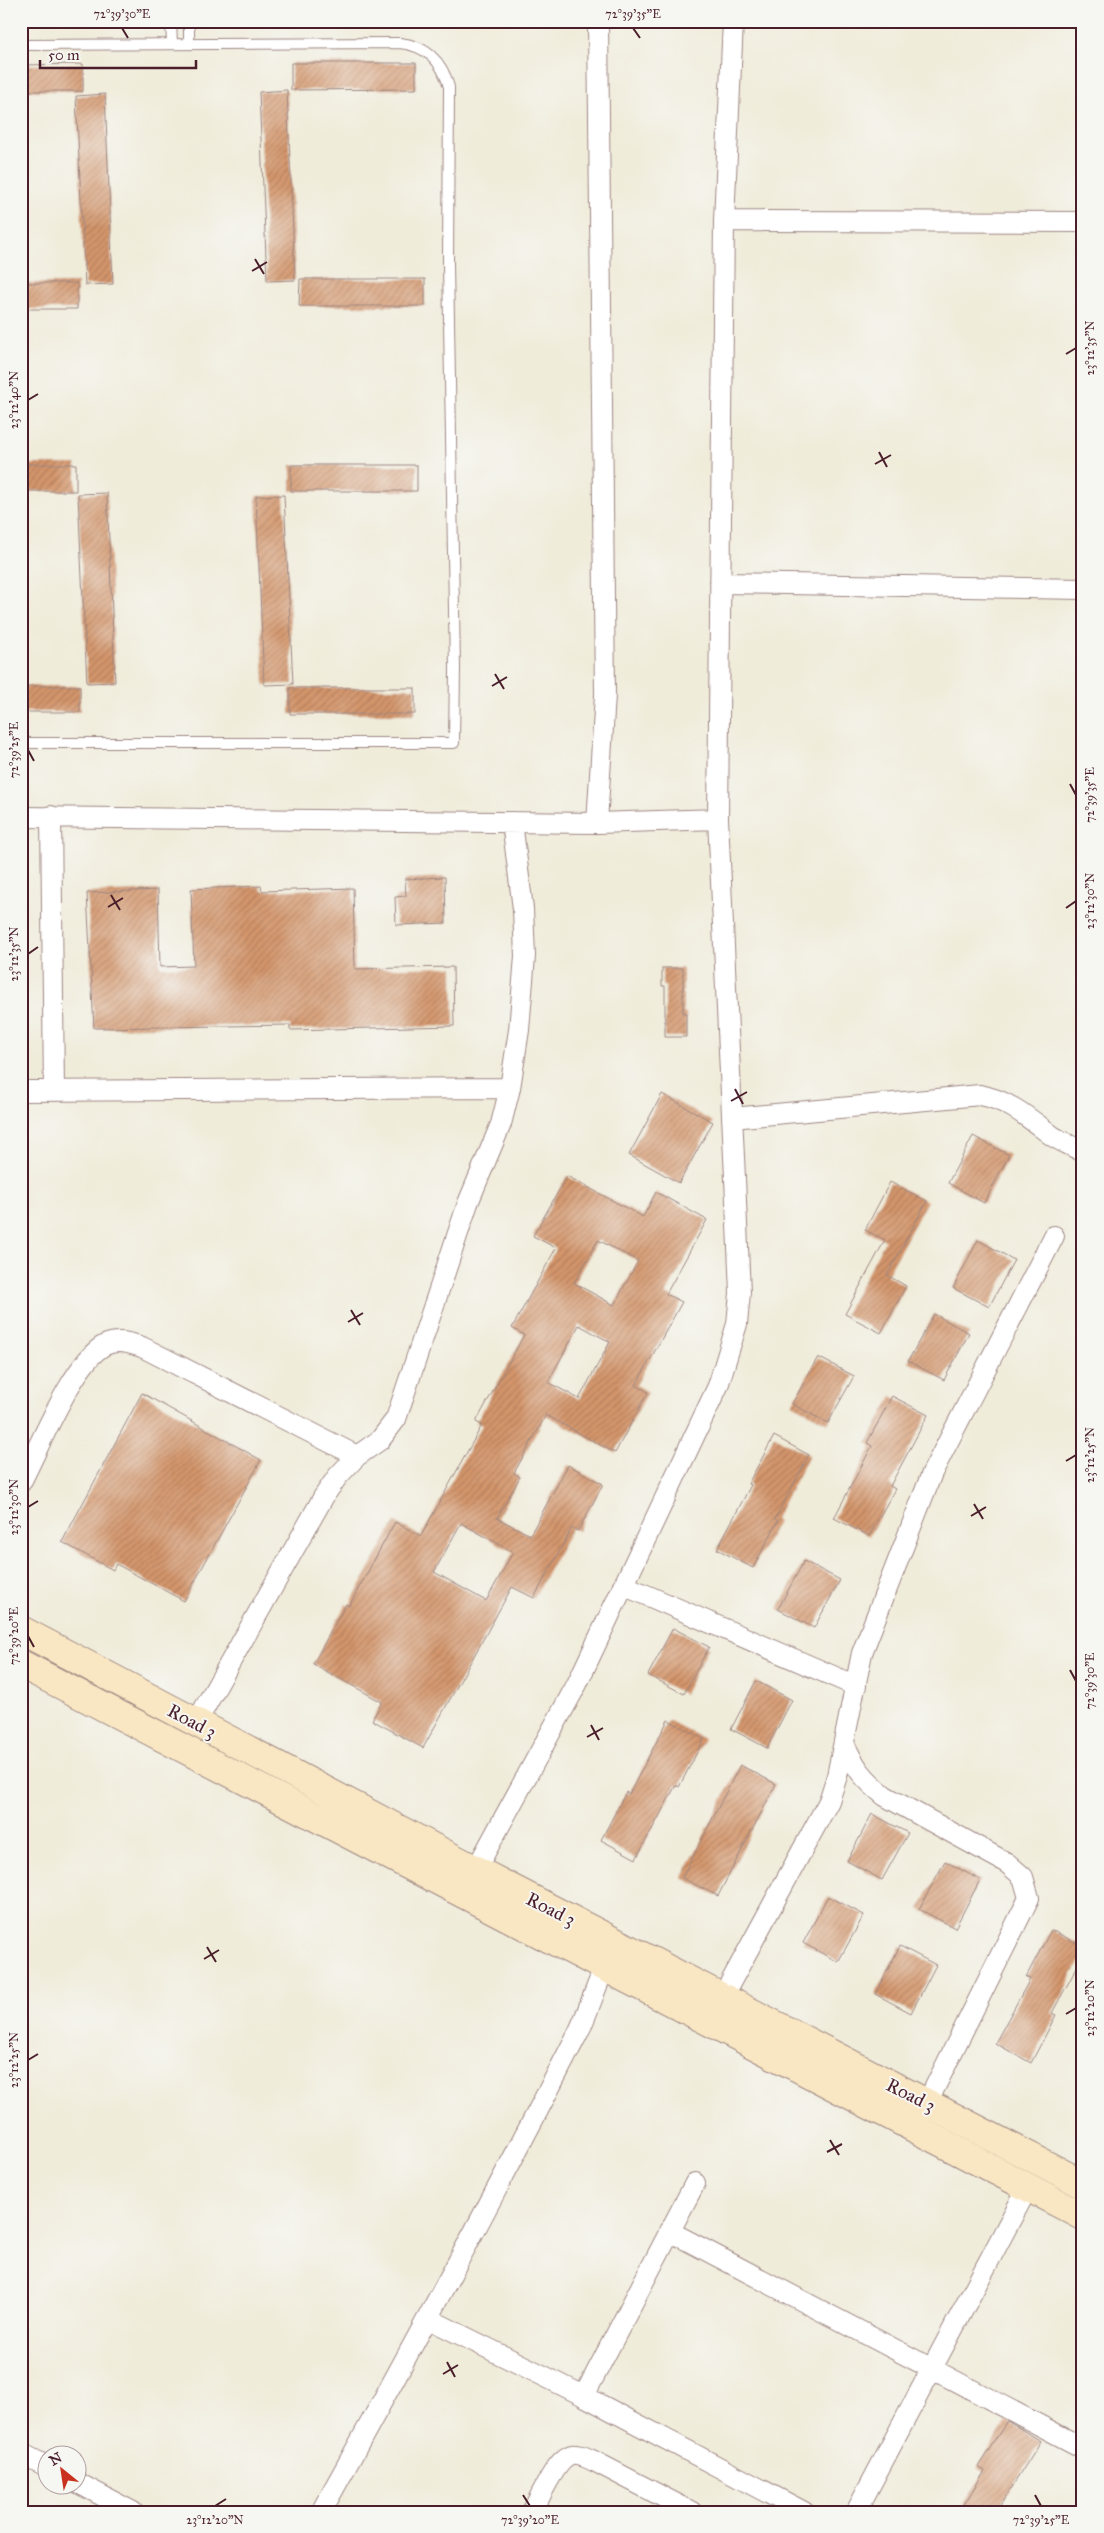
<svg xmlns="http://www.w3.org/2000/svg" width="1104" height="2533" viewBox="0 0 1104 2533" font-family="'IM FELL Great Primer',serif">
<style>
.building{fill:url(#building-hatch);fill-rule:evenodd}
.lines{fill:none;stroke-linecap:round;stroke-linejoin:round}
.lane-casing{stroke:#9d8682;stroke-width:12}
.street-casing{stroke:#9d8682;stroke-width:22}
.secondary-casing{stroke:#9d8682;stroke-width:30}
.lane{stroke:#fff;stroke-width:10}
.street{stroke:#fff;stroke-width:20}
.secondary{stroke:#f9e7c3;stroke-width:28}
.ticks{fill:none;stroke:#4a1f2b;stroke-width:2}
.labels{text-anchor:middle;dominant-baseline:central;stroke-width:4;stroke-linejoin:round;paint-order:stroke}
.street-label{font-size:19px;fill:#4a1f2b;stroke:#f6f6f2}
.neatline{fill:none;stroke:#4a1f2b;stroke-width:2}
.ticks-label{font-size:12px;text-anchor:middle;fill:#4a1f2b}
</style>
<defs>
<pattern id="building-hatch" width="6" height="6" patternUnits="userSpaceOnUse" patternTransform="scale(1.25)"><rect width="6" height="6" fill="#d4966c"/><path d="M-1 1l2-2M0 6l6-6M5 7l2-2" fill="none" stroke="#ae7a59"/></pattern>
</defs>
<rect width="100%" height="100%" fill="#f6f6f2"/>
<filter id="ink" filterUnits="userSpaceOnUse"><feTurbulence type="fractalNoise" baseFrequency=".02" numOctaves="2"/><feDisplacementMap in="SourceGraphic" scale="10" xChannelSelector="R" yChannelSelector="G"/><feConvolveMatrix kernelMatrix="1 2 1 2 8 2 1 2 1" color-interpolation-filters="sRGB"/></filter>
<filter id="wash" filterUnits="userSpaceOnUse"><feTurbulence type="fractalNoise" baseFrequency=".0096" numOctaves="4" result="noise"/><feDisplacementMap in="SourceGraphic" scale="20" xChannelSelector="R" yChannelSelector="G"/><feGaussianBlur stdDeviation="1.12" result="paint"/><feColorMatrix in="noise" values="0 0 0 0 0 0 0 0 0 0 0 0 0 0 0 0 0 1.4 0 .05"/><feComposite in="paint" operator="in"/></filter>
<g filter="url(#wash)">
<rect width="100%" height="100%" fill="#f0ecda"/>
<g id="blocks">
<path class="building" d="M291,63H416V89L291,90Z
M83,64V91H21V65Z
M287,90L295,280L267,281L259,92Z
M105,94L113,284L85,285L76,96Z
M300,279H425V306H299Z
M21,283H77V309H21Z
M21,464H76V491H21Z
M291,465H417V491H291Z
M107,493L115,682L87,683L78,494Z
M284,495L293,684L264,685L256,496Z
M21,686H80V712H21Z
M290,688H415V714H290Z
M445,877L446,923L396,925L395,897L406,896L405,879Z
M261,886L262,891L353,888L355,969L453,967L454,1026L290,1030V1025L94,1028L87,893L158,890L160,967L194,966L191,889Z
M662,968H683V1013H686V1037H665V986H662Z
M662,1094L713,1122L679,1183L629,1155Z
M973,1136L1009,1155L984,1203L948,1183Z
M567,1176L643,1217L656,1192L707,1220L666,1294L682,1302L636,1385L648,1392L615,1453L546,1415L514,1473L520,1477L497,1518L530,1535L568,1465L603,1484L578,1531L572,1528L534,1598L512,1587L423,1748L372,1720L382,1702L313,1664L346,1604L349,1606L395,1522L421,1536L482,1425L476,1422L524,1335L512,1328L556,1248L533,1236ZM598,1240L638,1261L614,1305L574,1283ZM579,1325L610,1342L579,1399L548,1382ZM461,1523L513,1552L486,1601L434,1572Z
M890,1182L927,1201L887,1275L906,1286L881,1333L845,1314L885,1240L865,1230Z
M978,1240L1014,1260L989,1307L953,1288Z
M934,1314L969,1333L944,1380L908,1361Z
M818,1357L854,1376L828,1423L792,1404Z
M142,1393L261,1460L184,1601L116,1564L113,1570L62,1542Z
M892,1396L928,1415L890,1486L895,1489L869,1536L834,1518L872,1446L867,1443Z
M774,1436L809,1455L775,1519L778,1521L753,1568L717,1549L751,1485L748,1484Z
M804,1561L840,1580L814,1628L778,1609Z
M673,1628L709,1647L684,1694L648,1675Z
M756,1681L792,1700L767,1748L731,1729Z
M668,1720L704,1739L679,1787L676,1785L636,1859L601,1840L626,1792L629,1794Z
M740,1765L776,1784L718,1896L682,1878Z
M872,1814L908,1833L882,1880L847,1861Z
M945,1861L980,1880L955,1928L919,1909Z
M828,1896L864,1915L838,1962L803,1943Z
M1051,1930L1083,1946V1956L1052,2013L1056,2015L1031,2063L995,2043L1030,1979L1026,1977Z
M900,1946L936,1965L911,2013L875,1994Z
M1007,2421L1041,2441L996,2512H959L985,2471L978,2467Z"/>
</g>
</g>
<g filter="url(#ink)">
<use href="#blocks" fill-opacity="0" stroke="#9d8682" stroke-width="1"/>
<g class="lines">
<g class="lane-casing">
<path id="lane" d="M171,21L172,44
M189,21V44
M21,45L400,43C427,46 442,61 449,87L448,264L455,668L454,743H21"/>
</g>
<g class="street-casing">
<path id="street" d="M724,221L1083,222
M720,583L1083,589
M51,816L54,1091
M21,817L597,823L718,819L724,221L733,21
M597,823L605,695L598,21
M21,1091L510,1088
M732,1118L980,1095C1008,1100 1029,1118 1051,1135C1061,1142 1073,1146 1083,1152
M21,1482C38,1450 74,1360 105,1345C118,1339 130,1343 142,1347L357,1456
M623,1585L856,1686
M196,1723L324,1496L338,1476L357,1456L380,1440L396,1419L468,1203L501,1124L510,1088L519,1030L525,956L523,909L512,822
M844,1743C855,1768 864,1779 885,1796L1007,1863L1023,1877L1029,1898L921,2115
M469,1882L577,1684L718,1386L737,1324L740,1293L735,1178L718,819
M722,1998L829,1801L837,1776L862,1653L932,1473L1054,1236
M669,2231L1083,2448
M429,2319L584,2396L804,2512
M584,2396L695,2183
M21,2453L48,2467
M78,2483L133,2512
M321,2512C409,2354 495,2195 578,2033C590,2009 597,1981 610,1956
M532,2512C540,2498 556,2458 572,2455C580,2454 587,2458 594,2461L692,2512
M856,2512L1028,2187"/>
</g>
<g class="secondary-casing">
<path id="secondary" d="M21,1630L476,1870L1083,2184
M21,1664L1083,2216"/>
</g>
<use href="#lane" class="lane"/>
<use href="#street" class="street"/>
<use href="#secondary" class="secondary"/>
</g>
</g>
<path class="ticks" d="M122,28L128,38M633,28L640,38M255,259L264,274M252,271L267,262M1066,354L1076,348M28,400L38,394M879,452L887,467M875,464L891,455M495,674L504,689M492,686L507,677M28,750L34,761M1070,784L1076,795M111,895L120,910M108,907L123,898M1066,908L1076,901M28,954L38,947M735,1089L743,1104M731,1101L747,1092M351,1310L360,1325M348,1322L363,1313M1066,1461L1076,1455M974,1504L983,1519M28,1507L38,1501M971,1516L986,1507M28,1636L34,1647M1070,1670L1076,1681M591,1725L599,1740M587,1737L603,1728M207,1947L216,1962M204,1959L219,1950M1066,2014L1076,2008M28,2060L38,2054M830,2140L839,2155M827,2152L842,2144M447,2362L455,2377M443,2374L458,2365M523,2495L530,2506M1035,2495L1041,2506M215,2506L226,2499"/>
<g class="labels">
<g class="street-label">
<text transform="translate(192 1721) rotate(28)">Road 3</text>
<text transform="translate(551 1909) rotate(27)">Road 3</text>
<text transform="translate(911 2095) rotate(27)">Road 3</text>
</g>
</g>
<rect width="1104" height="2533" fill="none" stroke="#f6f6f2" stroke-width="55"/>
<g transform="translate(62 2470) rotate(330)"><circle r="24" fill="#f6f6f2" stroke="#b1a0a2"/>
<path d="M0-4L9 19L0 12L-9 19Z" fill="#c8321e"/>
<text y="-8" font-size="14" font-weight="bold" text-anchor="middle" fill="#4a1f2b">N</text>
</g>
<path d="M40 60v8h156v-8" fill="none" stroke="#4a1f2b" stroke-width="2.5"/>
<text x="48" y="60" font-size="15" fill="#4a1f2b" stroke="#f6f6f2" stroke-width="4" paint-order="stroke">50 m</text>
<rect x="28" y="28" width="1048" height="2478" class="neatline"/>
<g class="ticks-label">
<text x="122" y="18">72°39'30"E</text>
<text x="633" y="18">72°39'35"E</text>
<text transform="translate(1090 348) rotate(-90)" y="4">23°12'35"N</text>
<text transform="translate(14 400) rotate(-90)" y="4">23°12'40"N</text>
<text transform="translate(14 750) rotate(-90)" y="4">72°39'25"E</text>
<text transform="translate(1090 795) rotate(-90)" y="4">72°39'35"E</text>
<text transform="translate(1090 901) rotate(-90)" y="4">23°12'30"N</text>
<text transform="translate(14 954) rotate(-90)" y="4">23°12'35"N</text>
<text transform="translate(1090 1455) rotate(-90)" y="4">23°12'25"N</text>
<text transform="translate(14 1507) rotate(-90)" y="4">23°12'30"N</text>
<text transform="translate(14 1636) rotate(-90)" y="4">72°39'20"E</text>
<text transform="translate(1090 1681) rotate(-90)" y="4">72°39'30"E</text>
<text transform="translate(1090 2008) rotate(-90)" y="4">23°12'20"N</text>
<text transform="translate(14 2060) rotate(-90)" y="4">23°12'25"N</text>
<text x="215" y="2524">23°12'20"N</text>
<text x="530" y="2524">72°39'20"E</text>
<text x="1041" y="2524">72°39'25"E</text>
</g>
</svg>
